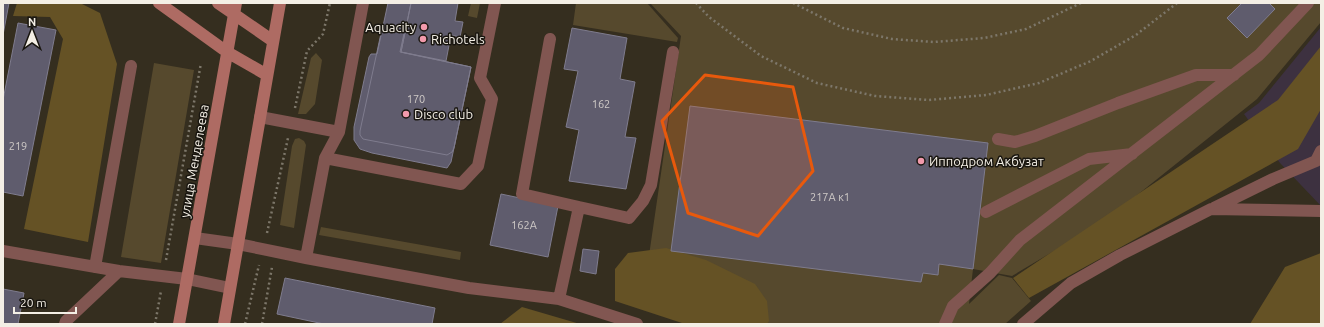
<svg xmlns="http://www.w3.org/2000/svg" width="1324" height="327" viewBox="0 0 1324 327" font-family="Ubuntu,sans-serif">
<style>
.commercial{fill:#3d3140}
.green{fill:#56492d}
.forest{fill:#655225}
.building{fill:#5f5c6d;stroke:#7f7c8e}
.lines{fill:none;stroke-linecap:round;stroke-linejoin:round}
.path{stroke:#7d776a;stroke-width:2.5;stroke-dasharray:2 3;stroke-linecap:butt}
.lane{stroke:#815651;stroke-width:12}
.secondary{stroke:#ae6b63;stroke-width:12}
.marked{fill:#e8590c;fill-opacity:0.2;stroke:#e8590c;stroke-width:3;stroke-linejoin:round}
.poi-dot{fill:#f29aac;stroke:#191610;stroke-width:1.5}
.labels{text-anchor:middle;dominant-baseline:central;stroke-width:3;stroke-linejoin:round;paint-order:stroke}
.number-label{font-size:11px;fill:#cfcac7}
.poi-label{font-size:13px;fill:#f4efe5;stroke:#191610;text-anchor:start}
.street-label{font-size:13px;fill:#f4efe5;stroke:#191610}
</style>
<rect width="100%" height="100%" fill="#352e1f"/>
<path class="commercial" d="M1321,27V206L1280,163L1244,114L1259,103Z"/>
<path class="green" d="M471,3H480L477,18L468,16Z
M576,3H647L678,38L677,42L573,25Z
M650,3H1321V22L1257,99L1106,220L1012,276L973,269L969,304L999,275L1012,278L1031,301L1005,324H754L644,290L681,36Z
M316,53L322,60L315,104L306,114H298L311,58Z
M154,63L194,70L161,263L121,257Z
M299,138L304,141L306,145L294,228L280,225L292,146L295,139Z
M321,227L461,252L460,260L319,235Z"/>
<path class="forest" d="M17,3H80L100,13L117,64L88,242L24,229L63,39L50,17L13,16Z
M1321,46V109L1298,149L1029,298L1013,278L1278,100Z
M666,248L706,260L755,284L767,301L769,321L767,324H685L615,301V269L628,253Z
M1321,253V324H1250L1285,267Z
M522,307L580,324H500Z"/>
<path class="building" d="M3,3H9L3,35Z
M388,3H411L401,52L471,67L451,162L447,168L372,153L360,149L354,140V127L369,57L371,54H377Z
M411,3H458L455,21L463,22L460,37L451,35L446,61L401,52Z
M1242,3H1269L1275,9L1247,38L1227,18Z
M18,23L56,30L23,196L3,192V100Z
M383,24L405,29L400,52L471,67L454,148L452,152L447,155L368,140L363,139L360,135V131Z
M572,28L627,38L620,79L635,82L625,137L636,138L626,189L569,181L579,130L566,127L578,71L564,69Z
M690,106L988,143L973,269L939,264L938,275L923,273L921,282L671,251Z
M501,194L558,206L548,257L490,245Z
M583,249L599,251L596,274L580,271Z
M285,278L435,308L432,324H324L277,314Z
M3,289L24,293L18,324H3Z"/>
<g class="lines">
<path class="path" d="M696,3L709,17L761,56L817,83L875,96L929,100L986,95L1039,83L1091,61L1136,35L1177,3
M793,3L843,28L892,39L934,42L984,38L1026,29L1081,3
M295,108L307,51L323,34L330,3
M267,233L288,138
M166,260L201,63
M155,324L161,291
M245,324L259,265
M262,324L272,267"/>
<path class="lane" d="M550,39L522,194L579,207L559,299
M260,117L339,132
M998,139L1015,142L1035,136L1118,103L1196,75H1234
M325,158L461,184L478,166L492,99L480,78L495,3
M579,207L629,218L643,201L651,185L673,52
M1214,208L1273,179L1316,161L1321,151
M986,212L1089,159L1132,154
M195,238L238,244L306,258L469,288L559,299L637,324
M3,251L119,271L187,279L230,288
M306,258L325,158L339,132L363,3
M95,267L131,66
M65,324L66,321L119,271
M945,324L953,306L990,273L1020,240L1259,55L1308,3
M1023,324L1071,283L1120,255L1211,209L1321,211"/>
<path class="secondary" d="M159,3L227,52L267,75
M218,3L273,41
M179,324L236,3
M224,324L280,3"/>
</g>
<path class="marked" d="M705,75L793,87L813,171L758,236L688,213L662,121Z"/>
<g class="poi-dot">
<circle cx="424" cy="27" r="4"/>
<circle cx="423" cy="39" r="4"/>
<circle cx="406" cy="114" r="4"/>
<circle cx="921" cy="161" r="4"/>
</g>
<g class="labels">
<g class="number-label">
<text x="416" y="99">170</text>
<text x="601" y="104">162</text>
<text x="18" y="146">219</text>
<text x="830" y="197">217А к1</text>
<text x="524" y="225">162А</text>
</g>
<g class="poi-label">
<text x="416" y="27" text-anchor="end">Aquacity</text>
<text x="431" y="39">Richotels</text>
<text x="414" y="114">Disco club</text>
<text x="929" y="161">Ипподром Акбузат</text>
</g>
<g class="street-label">
<text transform="translate(194 161) rotate(-80)">улица Менделеева</text>
</g>
</g>
<rect width="1324" height="327" fill="none" stroke="#f4efe5" stroke-width="8"/>
<g transform="translate(32 32)" stroke="#191610" stroke-width="3" paint-order="stroke">
<path d="M0-3L7 15L0 10L-7 15Z" fill="#f4efe5"/>
<text y="-6" font-size="11" font-weight="bold" text-anchor="middle" fill="#f4efe5">N</text>
</g>
<path d="M14 307v6h62v-6" fill="none" stroke="#f4efe5" stroke-width="2"/>
<text x="20" y="307" font-size="12" fill="#f4efe5" stroke="#191610" stroke-width="3" paint-order="stroke">20 m</text>
</svg>
